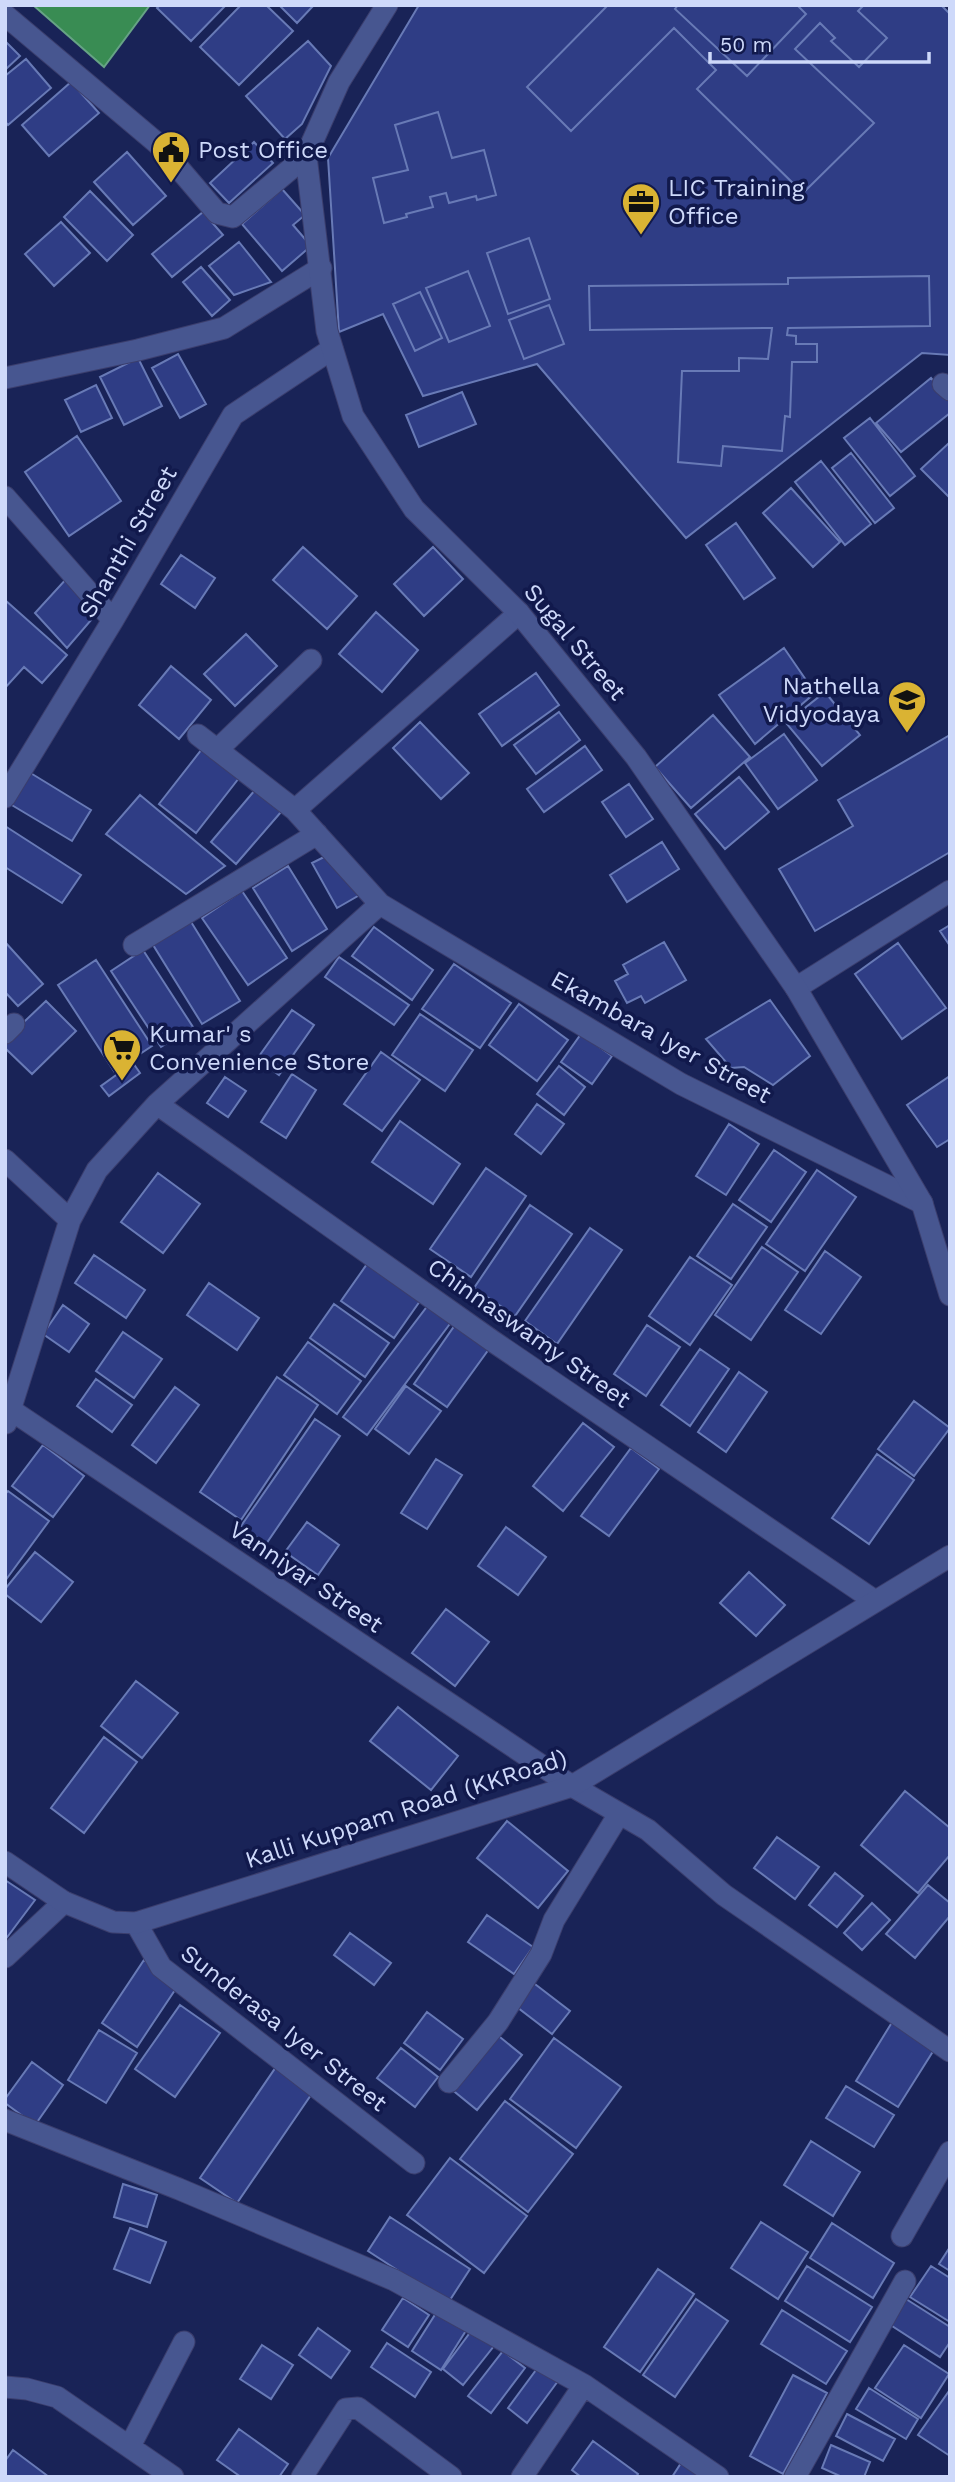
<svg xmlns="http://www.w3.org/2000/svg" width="955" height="2482" viewBox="0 0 955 2482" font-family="'Work Sans',sans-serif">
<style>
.water{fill:#398c53;stroke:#66a385;stroke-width:2}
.building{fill:#2f3d85;stroke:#687ab6;stroke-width:2}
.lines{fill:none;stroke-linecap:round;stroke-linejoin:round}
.minor-casing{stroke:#3b3e6d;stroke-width:23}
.tertiary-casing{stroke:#3b3e6d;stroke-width:23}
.secondary-casing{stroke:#3b3e6d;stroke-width:23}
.minor{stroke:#475690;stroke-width:21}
.tertiary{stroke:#475690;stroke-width:21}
.secondary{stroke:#475690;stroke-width:21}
.labels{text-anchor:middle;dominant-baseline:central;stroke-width:7;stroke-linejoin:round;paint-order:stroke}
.poi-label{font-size:24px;fill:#ced9fa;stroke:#11194c;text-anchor:start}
.street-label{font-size:24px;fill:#ced9fa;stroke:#11194c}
</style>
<rect width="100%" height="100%" fill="#192357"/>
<path class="water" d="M33,5H150L104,67Z"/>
<path class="building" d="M160,5H226L191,41L157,8Z
M241,5H266L293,31L239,85L200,47Z
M279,5H314L297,23Z
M419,5H941L950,14V355L922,353L686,538L537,364L423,396L383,314L339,332L328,158Z
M608,5H678L675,9L747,76L806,14L797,5H864L858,11L887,38L859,67L831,41L835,38L820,23L795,49L874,123L803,193L697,89L716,70L674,28L571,131L527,87Z
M5,41L20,56L5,70Z
M308,41L331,66L302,124L285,139L246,96Z
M26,59L51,88L8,125L5,121V76Z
M71,82L99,113L49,156L22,125Z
M438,112L452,158L484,150L496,195L477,200L476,196L449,203L446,193L430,197L433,207L406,214L407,217L384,223L373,178L408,170L395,125Z
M254,142L273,163L229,203L210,183Z
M127,152L166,196L133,225L94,182Z
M282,189L305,215L293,225L311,246L282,271L242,224Z
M90,191L133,235L107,261L64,217Z
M203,212L223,235L172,277L152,254Z
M61,222L90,253L54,286L25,254Z
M529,238L550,299L508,314L487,253Z
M239,242L271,282L234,295L209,266Z
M201,267L230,300L212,316L183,282Z
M468,271L490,326L449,342L426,288Z
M929,276L930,326L788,328L787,335L796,336V344H817V362H792L790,417L785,416L782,451L723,446L721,466L678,462L682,371H739V358L768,359L772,328L590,330L589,286L788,284V278Z
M420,292L442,338L415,351L393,304Z
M549,305L564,344L524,359L509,320Z
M178,354L206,404L180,418L152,368Z
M138,358L162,406L124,425L100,377Z
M931,378L950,401V413L901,452L876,423Z
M96,385L112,418L81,432L65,400Z
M462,392L476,424L419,447L406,415Z
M870,418L915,476L890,496L844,438Z
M77,436L121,501L69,536L25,472Z
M950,442V498L921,469Z
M851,453L894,508L875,523L832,468Z
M821,461L871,524L845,545L795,482Z
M791,488L840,542L813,567L763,513Z
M736,523L775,578L744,599L706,545Z
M303,547L357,596L327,629L273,580Z
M433,547L463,579L424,616L394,584Z
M181,555L215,578L195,608L161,584Z
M68,577L98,612L67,648L35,613Z
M5,600L67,655L42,683L24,667L5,688Z
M376,612L418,650L382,692L339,654Z
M246,634L277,666L235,706L204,674Z
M784,648L815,693L755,744L719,695Z
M171,666L211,700L179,739L139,705Z
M536,673L559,705L502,746L479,714Z
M825,692L860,735L822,766L786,723Z
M559,712L580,740L536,774L514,745Z
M713,715L750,757L691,808L655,767Z
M420,722L469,773L441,799L393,748Z
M784,734L817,780L778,809L745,763Z
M950,735V852L815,931L779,869L853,826L838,800Z
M585,746L602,770L544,812L527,789Z
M202,749L239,778L196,833L159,804Z
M24,769L91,810L72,841L5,801Z
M739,777L769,812L725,849L695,814Z
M629,784L653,819L626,837L602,802Z
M255,790L281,812L236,864L211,842Z
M140,795L225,866L186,894L106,834Z
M5,826L81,875L62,903L5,867Z
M662,842L679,869L627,902L610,875Z
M328,855L363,893L337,908L312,863Z
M288,866L327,929L292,951L253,888Z
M242,891L287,958L248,985L202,918Z
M188,917L240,1001L202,1024L150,940Z
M950,925V946L940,931Z
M374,927L433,970L412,1000L352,956Z
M5,942L43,984L18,1006L5,992Z
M664,942L686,980L645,1003L641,996L627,1003L615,981L628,974L623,965Z
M898,943L946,1008L902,1039L855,974Z
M143,950L193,1027L161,1047L111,971Z
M339,957L409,1005L394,1025L325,977Z
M96,960L152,1046L114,1071L58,985Z
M454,964L511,1003L480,1048L422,1009Z
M770,1000L810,1056L773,1085L744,1067L731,1068L706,1039Z
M46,1001L76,1031L32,1074L5,1048V1040Z
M519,1004L568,1040L537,1081L489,1045Z
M292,1010L314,1025L279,1075L257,1059Z
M420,1014L473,1050L445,1091L392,1055Z
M581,1034L612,1056L592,1084L561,1062Z
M381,1052L420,1080L382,1131L344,1104Z
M133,1063L140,1073L109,1096L101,1086Z
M559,1066L585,1087L564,1115L537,1094Z
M292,1074L316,1090L286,1138L261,1122Z
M950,1076V1139L937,1147L907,1105Z
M225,1077L246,1091L228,1117L207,1103Z
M537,1104L564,1124L541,1154L515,1134Z
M400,1121L460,1164L433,1204L372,1162Z
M729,1124L759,1144L726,1195L696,1176Z
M774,1150L806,1172L771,1222L739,1200Z
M486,1168L526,1196L471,1277L430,1249Z
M817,1170L856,1197L805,1271L766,1244Z
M158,1173L200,1204L163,1253L121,1222Z
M733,1204L767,1227L731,1279L697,1256Z
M530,1205L572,1234L515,1316L474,1288Z
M590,1228L622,1250L557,1344L525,1321Z
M762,1247L798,1272L751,1340L715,1315Z
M825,1251L861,1277L821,1334L785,1310Z
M94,1255L145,1290L126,1318L75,1283Z
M690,1257L732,1285L690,1345L649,1316Z
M367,1264L420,1301L394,1338L341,1301Z
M209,1283L259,1318L237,1350L187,1315Z
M334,1304L389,1343L365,1377L310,1338Z
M429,1304L452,1321L367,1435L343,1417Z
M63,1305L89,1324L69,1352L43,1334Z
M455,1325L489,1349L447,1407L414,1384Z
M647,1325L680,1347L646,1396L614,1374Z
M123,1332L162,1359L134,1398L96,1371Z
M308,1342L361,1381L337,1414L284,1375Z
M700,1349L729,1369L690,1426L661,1405Z
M739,1372L767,1392L726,1452L698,1432Z
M277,1377L318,1405L241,1520L200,1492Z
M96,1379L132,1405L112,1432L77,1406Z
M406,1386L441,1411L409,1454L375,1429Z
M175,1387L199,1405L156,1463L132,1445Z
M914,1401L950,1428L914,1476L878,1449Z
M315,1419L340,1436L266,1544L241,1526Z
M583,1423L614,1447L563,1511L533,1486Z
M43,1445L84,1476L53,1517L12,1486Z
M631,1448L659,1469L609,1536L581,1516Z
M877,1454L914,1480L869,1544L832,1518Z
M436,1459L462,1475L427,1529L401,1513Z
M8,1491L49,1521L5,1581V1494Z
M307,1522L339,1545L318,1575L285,1552Z
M506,1527L546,1557L518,1595L478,1566Z
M35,1552L73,1582L41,1622L5,1594V1589Z
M749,1572L785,1605L756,1636L720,1603Z
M446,1609L489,1642L455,1686L412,1653Z
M136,1681L178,1713L142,1758L101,1726Z
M398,1707L458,1756L431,1790L370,1741Z
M104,1737L137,1762L84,1833L51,1808Z
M905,1791L950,1828V1855L918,1893L861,1845Z
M507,1821L568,1871L538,1908L477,1858Z
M777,1837L819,1867L795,1899L754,1868Z
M835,1873L863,1896L837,1927L809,1905Z
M5,1880L35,1900L5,1940Z
M928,1885L950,1903V1916L915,1958L886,1934Z
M872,1903L890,1920L862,1950L844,1933Z
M487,1915L533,1947L514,1974L468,1942Z
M350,1933L391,1963L374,1985L334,1955Z
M144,1960L179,1984L137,2047L102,2023Z
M531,1981L570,2011L552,2034L513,2004Z
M180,2005L220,2033L175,2097L135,2069Z
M427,2012L463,2039L440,2070L404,2043Z
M894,2019L937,2045L898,2107L856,2081Z
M99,2030L137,2053L106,2103L68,2080Z
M495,2033L522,2055L477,2110L450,2088Z
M554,2038L621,2087L576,2148L510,2099Z
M401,2048L438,2077L415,2107L377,2078Z
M32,2062L63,2085L35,2125L5,2103V2099Z
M276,2067L313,2092L237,2203L200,2178Z
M846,2086L894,2115L874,2147L826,2118Z
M505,2101L573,2154L528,2212L460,2159Z
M811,2141L860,2172L833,2216L784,2185Z
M450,2158L527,2216L484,2273L407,2215Z
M123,2184L157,2195L147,2227L114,2217Z
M390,2217L470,2269L448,2303L368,2251Z
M761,2222L808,2252L778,2299L731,2268Z
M832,2223L894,2263L873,2298L810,2258Z
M130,2228L166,2242L150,2283L114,2269Z
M950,2247V2271L939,2264Z
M807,2266L872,2307L850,2342L785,2301Z
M931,2266L950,2278V2322L910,2297Z
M658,2269L694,2294L640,2372L604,2347Z
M403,2298L429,2315L408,2347L382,2330Z
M696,2299L728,2321L675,2397L643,2375Z
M906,2299L950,2327V2342L940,2357L889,2324Z
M438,2310L467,2329L441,2370L412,2351Z
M782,2310L847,2351L826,2384L761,2344Z
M318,2328L350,2351L331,2378L299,2355Z
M472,2330L494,2346L463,2385L443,2369Z
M387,2343L431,2372L415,2397L371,2367Z
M262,2345L293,2365L271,2399L240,2379Z
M904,2345L949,2374L921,2418L875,2388Z
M503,2351L525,2368L491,2413L468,2396Z
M539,2366L558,2381L527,2423L508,2408Z
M793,2375L827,2393L783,2474L750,2456Z
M869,2388L918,2419L906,2439L856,2409Z
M949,2391H950V2456L918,2435Z
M847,2414L895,2439L883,2461L836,2436Z
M239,2429L288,2464L279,2477H241L217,2460Z
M593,2441L638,2474L636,2477H581L572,2470Z
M831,2445L870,2462L864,2477H842L822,2468Z
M13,2450L49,2477H5V2461Z
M683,2460L708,2477H672Z"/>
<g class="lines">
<g class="minor-casing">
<path id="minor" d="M5,15L158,144L217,213L233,217L306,156
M5,378L138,350L224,328L321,268
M943,384L950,390
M5,497L113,620
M519,613L295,810L380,904L681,1084L922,1203
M198,735L295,810
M217,750L311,660
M5,797L113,620L233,415L332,349
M134,945L317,834
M796,988L950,891
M5,1033L14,1024
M157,1104L491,1340L875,1601
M5,1160L70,1220
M5,1406L572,1786L648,1830L724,1895L950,2051
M6,1423L70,1220L97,1170L157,1104L380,904
M136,1923L161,1967L414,2163
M5,1957L64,1902
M449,2082L498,2022L541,1954L554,1920L619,1814
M5,2120L179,2189L394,2280L584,2385L718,2477
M902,2236L950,2152
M5,2387L27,2389L57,2397L173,2477
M130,2446L184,2342
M302,2477L346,2409L358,2408L451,2477
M522,2477L584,2385
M795,2477L905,2281"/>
</g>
<g class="tertiary-casing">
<path id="tertiary" d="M387,5L339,82L306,156L327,331L353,416L414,509L519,613L636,757L796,988L922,1203L950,1295"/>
</g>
<g class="secondary-casing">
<path id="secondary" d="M5,1862L64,1902L113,1922L136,1923L572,1786L950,1556"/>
</g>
<use href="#minor" class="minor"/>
<use href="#tertiary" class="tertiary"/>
<use href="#secondary" class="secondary"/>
</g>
<defs>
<g id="civic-pin" transform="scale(2.0125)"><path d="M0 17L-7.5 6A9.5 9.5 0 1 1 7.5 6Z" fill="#dab333" stroke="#11194c"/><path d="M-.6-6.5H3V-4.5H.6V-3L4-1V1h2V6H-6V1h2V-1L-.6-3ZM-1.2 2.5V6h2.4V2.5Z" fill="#111"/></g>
<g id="office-pin" transform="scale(2.0125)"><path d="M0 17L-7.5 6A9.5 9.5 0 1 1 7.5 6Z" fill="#dab333" stroke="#11194c"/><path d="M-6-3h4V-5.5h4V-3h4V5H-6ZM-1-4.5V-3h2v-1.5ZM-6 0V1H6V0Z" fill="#111"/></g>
<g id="school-pin" transform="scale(2.0125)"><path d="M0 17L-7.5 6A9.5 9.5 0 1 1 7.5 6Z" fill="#dab333" stroke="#11194c"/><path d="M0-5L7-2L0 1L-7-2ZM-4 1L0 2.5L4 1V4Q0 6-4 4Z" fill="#111"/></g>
<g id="supermarket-pin" transform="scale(2.0125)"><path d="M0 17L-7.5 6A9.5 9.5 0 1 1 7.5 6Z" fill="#dab333" stroke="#11194c"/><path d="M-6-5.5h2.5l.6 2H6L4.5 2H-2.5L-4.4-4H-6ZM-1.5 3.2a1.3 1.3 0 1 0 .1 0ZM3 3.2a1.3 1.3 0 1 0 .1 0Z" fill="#111"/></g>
</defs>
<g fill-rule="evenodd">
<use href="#civic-pin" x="171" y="150"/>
<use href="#office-pin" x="641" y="202"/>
<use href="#school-pin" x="907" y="700"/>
<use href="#supermarket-pin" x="122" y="1048"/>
</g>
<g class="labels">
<g class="poi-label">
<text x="198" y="150">Post Office</text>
<text x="668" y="188">LIC Training<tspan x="668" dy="28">Office</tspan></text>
<text x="880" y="686" text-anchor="end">Nathella<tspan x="880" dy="28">Vidyodaya</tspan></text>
<text x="149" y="1034">Kumar' s<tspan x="149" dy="28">Convenience Store</tspan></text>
</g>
<g class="street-label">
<text transform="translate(128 542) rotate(-60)">Shanthi Street</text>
<text transform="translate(575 642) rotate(50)">Sugal Street</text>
<text transform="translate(661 1037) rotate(29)">Ekambara Iyer Street</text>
<text transform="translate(529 1333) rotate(35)">Chinnaswamy Street</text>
<text transform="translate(306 1577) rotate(34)">Vanniyar Street</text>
<text transform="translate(406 1809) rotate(-18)">Kalli Kuppam Road (KKRoad)</text>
<text transform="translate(284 2028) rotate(38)">Sunderasa Iyer Street</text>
</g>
</g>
<rect width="955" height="2482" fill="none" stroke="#ced9fa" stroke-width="14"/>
<path d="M710 52v10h219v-10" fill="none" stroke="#ced9fa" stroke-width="3.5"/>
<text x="720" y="52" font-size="21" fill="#ced9fa" stroke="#11194c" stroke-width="5" paint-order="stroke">50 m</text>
</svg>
